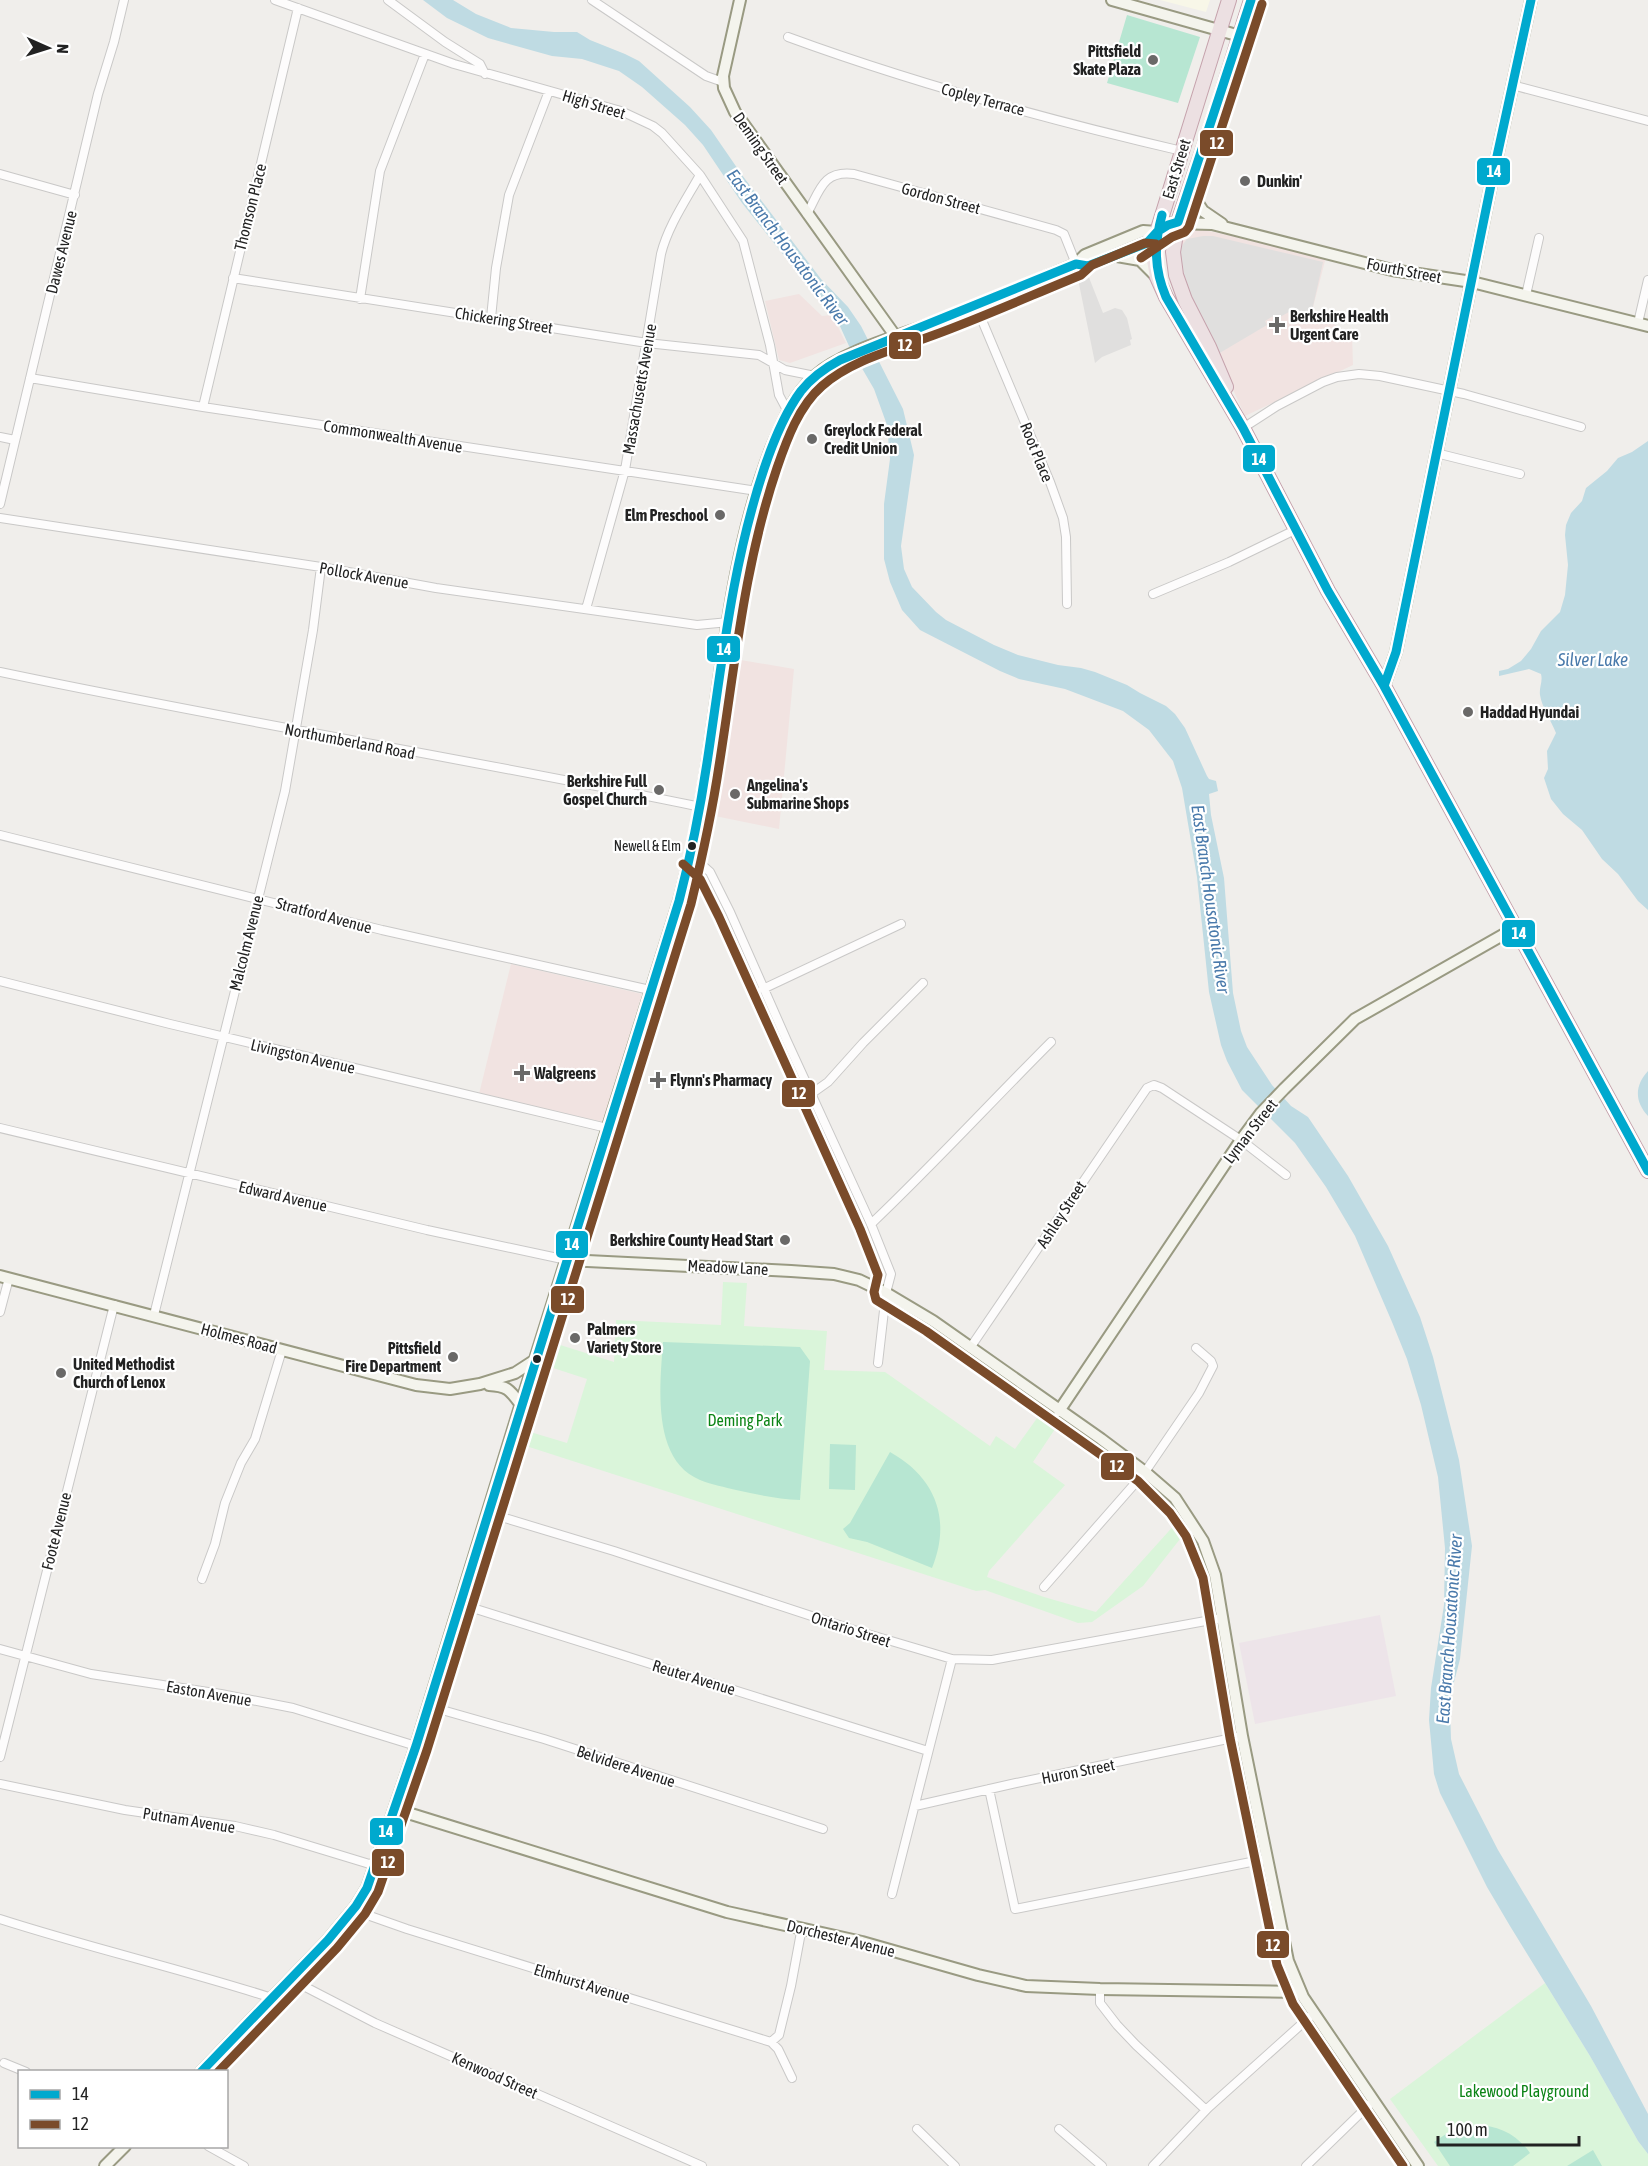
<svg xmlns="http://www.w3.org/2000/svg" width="1648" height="2166" viewBox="0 0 1648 2166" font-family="'Asap Condensed',sans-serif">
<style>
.commercial{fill:#f1e3e1}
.industrial{fill:#ede4e9}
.education{fill:#f8f7e8}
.park{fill:#daf5da}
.pitch{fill:#b7e6d2}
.parking{fill:#e0dfde}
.water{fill:#bfdbe3}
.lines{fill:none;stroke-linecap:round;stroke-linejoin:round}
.street-casing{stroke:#c9c8c7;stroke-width:10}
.secondary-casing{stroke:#999a82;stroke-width:14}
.highway-casing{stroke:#c5a2ac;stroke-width:16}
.street{stroke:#fdfcfc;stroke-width:8}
.secondary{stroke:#f4f4ed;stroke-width:10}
.highway{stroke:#ece0e2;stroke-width:14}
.bus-1-casing{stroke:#fff;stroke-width:14}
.bus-2-casing{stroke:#fff;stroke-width:14}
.bus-1{stroke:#00a9ce;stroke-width:9}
.bus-2{stroke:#7a4b2a;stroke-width:9}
.poi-dot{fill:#6a6968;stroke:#fff;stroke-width:2}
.bus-dot{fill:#222;stroke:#fff;stroke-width:2}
.labels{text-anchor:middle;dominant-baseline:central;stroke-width:4.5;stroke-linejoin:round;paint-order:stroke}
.bus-label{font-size:14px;fill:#222;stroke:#fff;text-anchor:end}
.poi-label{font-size:16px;font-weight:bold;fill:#222;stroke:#fff;text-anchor:start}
.street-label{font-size:16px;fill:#222;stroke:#fff}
.park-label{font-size:16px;fill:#0c8416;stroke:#fff}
.water-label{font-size:18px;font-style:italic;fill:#4a7aab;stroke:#fff}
.line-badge{stroke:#fff;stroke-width:2}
.badge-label{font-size:16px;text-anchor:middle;font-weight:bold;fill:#fff}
</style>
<rect width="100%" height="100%" fill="#f0eeeb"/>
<path class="commercial" d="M1186,226L1326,257L1312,311L1352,335L1353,365L1245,416L1182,277L1177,243Z
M799,294L822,316L832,315L846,343L790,363L779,360L765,301Z
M735,659L794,669L779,829L710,815Z
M511,964L642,994L603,1122L479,1094Z"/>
<path class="industrial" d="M1380,1615L1396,1696L1255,1724L1239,1643Z"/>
<path class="education" d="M1160,0H1210L1206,12Z"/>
<path class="park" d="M723,1282L747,1283L744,1326L827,1331L824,1370L885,1372L990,1446L996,1436L1015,1449L1040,1414L1057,1426L1033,1462L1065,1485L989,1571L987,1577L1044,1597L1096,1612L1177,1522L1184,1534L1143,1586L1092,1622L1078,1623L985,1590L976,1591L523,1445L527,1431L567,1443L587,1379L547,1366L554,1343L614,1362L616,1320L721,1325Z
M1545,1983L1590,2056L1638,2141L1648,2154V2166H1438L1390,2099Z"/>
<path class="pitch" d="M1127,15L1200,37L1178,103L1107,83Z
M663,1342L800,1347L810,1361L800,1500C778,1499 758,1495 736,1490C725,1487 712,1485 700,1480C651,1460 660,1385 663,1342Z
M830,1444L856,1445L855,1490L829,1489Z
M890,1452C935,1477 952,1519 932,1568L867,1542L849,1538L843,1529L850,1523Z
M1472,2125C1496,2124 1516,2133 1530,2153L1513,2166H1450L1434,2142L1455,2128Z
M1593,2150L1602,2166H1567Z"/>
<path class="parking" d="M1203,236H1213L1323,262L1311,315L1306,319L1296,311L1291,314L1289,312L1278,318L1275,315L1265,321L1267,325L1218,354L1183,282L1179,257L1181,247L1187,239Z
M1088,275L1103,313L1115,308L1122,310L1127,318L1132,339L1130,340L1131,345L1102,357L1095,363L1078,279Z"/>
<path class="water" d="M423,0H453L476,14L511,28L554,32H577L590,40L625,54L639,61L690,107L711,130L742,175L821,279L848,307L861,326L903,409L914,455L901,546L904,569L912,587L936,612L946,620L994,645L1018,655L1058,665L1081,668L1095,672L1127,685L1140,693L1166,706L1175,714L1185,728L1207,776L1209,779L1216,781L1218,791L1209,794L1211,815L1224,878L1233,993L1241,1031L1247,1047L1272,1085L1291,1106L1308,1117L1348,1176L1388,1246L1420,1317L1433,1357L1459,1460L1472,1546L1460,1659L1453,1686L1450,1709L1451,1739L1459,1774L1498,1850L1591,2006L1648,2114V2154L1638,2141L1590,2056L1510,1926L1487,1887L1440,1793L1434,1774L1429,1720L1431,1688L1444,1605L1445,1548L1438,1477L1421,1405L1407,1359L1392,1322L1355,1236L1326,1187L1295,1143L1242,1090L1227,1061L1221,1045L1209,992L1197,877L1182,788L1173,761L1149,730L1123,711L1065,689L1019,679L1000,671L920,630L902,610L890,582L884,559V504L890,459L887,425L874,389L849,346L834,313L831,314L742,203L703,145L685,125L642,87L619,71L582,59L552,56L488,38L447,18Z
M1648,441V910L1638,901L1618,874L1602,859L1582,830L1563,814L1551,799L1544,778L1548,769L1547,751L1556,733C1551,720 1542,708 1540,695C1539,687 1543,682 1541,674L1529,669L1499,676V671L1508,669L1521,661L1531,649L1541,631L1560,612L1565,595L1568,565L1565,535L1566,525L1571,513L1582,501L1586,488L1607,471L1618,458L1632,452Z
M1648,1071V1116C1634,1101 1635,1085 1648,1071Z"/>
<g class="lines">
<g class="street-casing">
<path id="street" d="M275,0L454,64L621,111L653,126L662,133L700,175L743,241L770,345L779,395L788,412
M388,0L445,42L480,64L485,74
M592,0L706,76L723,82
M788,37C916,84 1049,120 1182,151
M1512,85L1648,121
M0,174L75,195
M807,214C820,190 823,170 854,174L1056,230L1064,234L1076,264
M233,278L647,343L759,355L785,370L815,376
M1526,295L1539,238
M360,299L380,171L425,54
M976,306L1050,482L1063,518L1066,537L1067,604
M491,318L496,268L509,195L549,91
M1638,323L1648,280
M30,378L203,407L757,491
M203,407L298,8
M1243,428L1277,406L1323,382L1337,377L1359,374L1380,376L1464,394L1581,427
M0,437L15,440
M1436,453L1520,474
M0,504L98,94L114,42L124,0
M0,518L321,567L436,588L697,625L729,622
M1153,594L1229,562L1295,530
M586,609L625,470L661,254C668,226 686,200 700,175
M0,672C233,721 468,759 701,807
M0,835L382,930L650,990
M691,855L710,872L730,912L787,1041L871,1224L891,1274L886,1293L878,1363
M0,981L170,1024L607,1128
M763,989L901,924
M811,1094L828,1082L863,1043L923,983
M0,1128L427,1230L567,1260
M871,1224C933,1165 991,1102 1051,1042
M0,1312L9,1278
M154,1315L285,791L313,630L321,567
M970,1348L1147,1088L1154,1085L1162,1088L1241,1140L1286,1175
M488,1513L614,1551L854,1630L952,1659L992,1660L1222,1618
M202,1579L215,1544L225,1503L241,1463L255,1439L282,1350
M1044,1587L1145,1472L1199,1393L1213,1366L1211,1361L1196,1348
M460,1604L928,1751
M0,1649L91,1674L221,1694L293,1708L416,1746
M428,1706L544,1739L823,1829
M0,1757L114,1305
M0,1784L125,1810L235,1826L274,1835L376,1866
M989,1789L1015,1909L1266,1859
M915,1806L1016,1783L1242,1736
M892,1894L952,1659
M353,1910L407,1929L771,2042L778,2049L792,2078
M0,1919C90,1948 182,1969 272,1998
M290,1979L375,2023L702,2166
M1100,1989V2003L1117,2025L1136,2045L1206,2110
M771,2042L779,2035L791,1986L802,1927
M4,2063L26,2072
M917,2129L955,2166
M1059,2129L1102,2166
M208,2146L244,2166
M1153,2166L1208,2108L1314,2013
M1306,2166L1372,2102"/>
</g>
<g class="secondary-casing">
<path id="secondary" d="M740,0L723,76L724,88L735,112L896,337
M1112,0L1240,36
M1190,191L1203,211L1222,224
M1117,256L1140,260L1157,277
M1076,264L1088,266L1147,243L1157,232L1173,223L1212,224L1392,270L1472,282L1648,326
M1384,686L1396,652L1494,170L1531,0
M567,1260L791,1271L834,1274L859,1280L886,1293L933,1321L1101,1439L1145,1472L1175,1498L1203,1541L1215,1575L1242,1736L1288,1961L1303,1997L1418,2166
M0,1276L416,1385L450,1389L480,1384L515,1373L535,1360
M489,1385C508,1386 510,1390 521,1405
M1059,1411L1241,1140L1261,1113L1284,1089L1355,1019L1515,928
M395,1809L727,1912L862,1942L978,1975L1026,1986L1100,1989L1300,1992
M201,2072L328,1940L356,1906L367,1888L416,1746L519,1410L679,901C687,870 695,840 700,808C721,689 727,563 771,449C782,423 793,395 815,376C842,352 896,337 930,324C979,305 1028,284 1076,264L1085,255L1143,231L1157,232
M105,2166L125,2146"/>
</g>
<g class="highway-casing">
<path id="highway" d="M1229,0L1157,232L1154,260L1157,277L1166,297L1243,428L1328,591L1384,686L1648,1171
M1226,387L1209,347L1185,300L1176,275L1173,252L1178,222L1217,108L1251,0"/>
</g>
<use href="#street" class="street"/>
<use href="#secondary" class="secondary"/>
<use href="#highway" class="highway"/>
<g class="bus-1-casing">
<path id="bus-1" d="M1162,215C1154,244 1154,269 1166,297L1243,428L1328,591L1384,686L1648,1171
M1384,686L1396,652L1494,170L1531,0
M201,2072L328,1940L356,1906L367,1888L416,1746L679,901C691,855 700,810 707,763C722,664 732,564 764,469C773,442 784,414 801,391C812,377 825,368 840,360L1076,264L1088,266L1147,243L1157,232L1168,225L1178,222L1251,0"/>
</g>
<g class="bus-2-casing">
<path id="bus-2" d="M1141,258L1172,237L1185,232L1189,227L1262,4
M683,864L700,879L719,917L860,1229L878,1275L874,1292L876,1300L926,1331L1138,1481L1170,1513L1186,1536L1203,1578L1230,1738L1277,1965L1293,2004L1403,2166
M218,2072L337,1948L365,1914L378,1892L427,1750L691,904C702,858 712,813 719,766C735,666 744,565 777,468C787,439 799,406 822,386C853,359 897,349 934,335C983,317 1032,295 1081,275L1092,265L1145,243L1156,244"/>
</g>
<use href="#bus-1" class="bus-1"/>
<use href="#bus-2" class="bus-2"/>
</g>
<g class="poi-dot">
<circle cx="1153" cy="60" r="6"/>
<circle cx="1245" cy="181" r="6"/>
<path d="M1274 316h6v6h6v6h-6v6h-6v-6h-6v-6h6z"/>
<circle cx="812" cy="439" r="6"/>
<circle cx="720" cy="515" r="6"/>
<circle cx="1468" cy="712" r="6"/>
<circle cx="659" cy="790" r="6"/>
<circle cx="735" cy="794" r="6"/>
<path d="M519 1064h6v6h6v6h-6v6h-6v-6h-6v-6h6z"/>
<path d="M655 1071h6v6h6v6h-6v6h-6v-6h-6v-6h6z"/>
<circle cx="785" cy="1240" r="6"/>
<circle cx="575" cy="1338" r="6"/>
<circle cx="453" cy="1357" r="6"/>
<circle cx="61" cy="1373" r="6"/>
</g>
<g class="bus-dot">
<circle cx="692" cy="846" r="5"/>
<circle cx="537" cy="1359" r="5"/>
</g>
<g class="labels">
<g class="bus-label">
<text x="681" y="846">Newell &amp; Elm</text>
</g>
<g class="poi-label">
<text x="1141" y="51" text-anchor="end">Pittsfield<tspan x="1141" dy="18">Skate Plaza</tspan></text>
<text x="1257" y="181">Dunkin'</text>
<text x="1290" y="316">Berkshire Health<tspan x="1290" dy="18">Urgent Care</tspan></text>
<text x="824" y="430">Greylock Federal<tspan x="824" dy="18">Credit Union</tspan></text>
<text x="708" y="515" text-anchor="end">Elm Preschool</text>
<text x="1480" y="712">Haddad Hyundai</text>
<text x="647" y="781" text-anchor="end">Berkshire Full<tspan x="647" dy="18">Gospel Church</tspan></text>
<text x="747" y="785">Angelina's<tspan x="747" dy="18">Submarine Shops</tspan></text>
<text x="534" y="1073">Walgreens</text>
<text x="670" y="1080">Flynn's Pharmacy</text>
<text x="773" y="1240" text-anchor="end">Berkshire County Head Start</text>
<text x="587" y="1329">Palmers<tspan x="587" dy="18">Variety Store</tspan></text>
<text x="441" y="1348" text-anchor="end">Pittsfield<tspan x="441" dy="18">Fire Department</tspan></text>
<text x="73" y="1364">United Methodist<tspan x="73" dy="18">Church of Lenox</tspan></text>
</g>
<g class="street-label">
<text transform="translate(983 99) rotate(15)">Copley Terrace</text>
<text transform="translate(594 104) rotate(17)">High Street</text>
<text transform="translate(761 148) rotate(55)">Deming Street</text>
<text transform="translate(1176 169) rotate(-73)">East Street</text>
<text transform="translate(941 198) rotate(15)">Gordon Street</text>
<text transform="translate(250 207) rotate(-76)">Thomson Place</text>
<text transform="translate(61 252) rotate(-76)">Dawes Avenue</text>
<text transform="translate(1404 270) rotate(11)">Fourth Street</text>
<text transform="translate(504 320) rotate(9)">Chickering Street</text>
<text transform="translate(639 389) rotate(-80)">Massachusetts Avenue</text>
<text transform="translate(393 436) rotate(9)">Commonwealth Avenue</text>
<text transform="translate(1037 452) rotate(68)">Root Place</text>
<text transform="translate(364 575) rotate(10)">Pollock Avenue</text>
<text transform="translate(350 741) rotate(11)">Northumberland Road</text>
<text transform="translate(324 915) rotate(15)">Stratford Avenue</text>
<text transform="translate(246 943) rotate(-76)">Malcolm Avenue</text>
<text transform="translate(303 1056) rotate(13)">Livingston Avenue</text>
<text transform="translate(1250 1131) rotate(-52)">Lyman Street</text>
<text transform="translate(283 1196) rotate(13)">Edward Avenue</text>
<text transform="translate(1061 1214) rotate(-57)">Ashley Street</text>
<text transform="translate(728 1267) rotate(3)">Meadow Lane</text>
<text transform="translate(239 1338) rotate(15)">Holmes Road</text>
<text transform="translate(56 1531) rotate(-76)">Foote Avenue</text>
<text transform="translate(851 1629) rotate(18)">Ontario Street</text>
<text transform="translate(694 1677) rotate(17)">Reuter Avenue</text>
<text transform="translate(209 1693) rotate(10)">Easton Avenue</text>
<text transform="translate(626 1766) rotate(18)">Belvidere Avenue</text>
<text transform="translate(1078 1771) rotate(-11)">Huron Street</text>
<text transform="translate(189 1820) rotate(9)">Putnam Avenue</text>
<text transform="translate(841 1938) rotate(14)">Dorchester Avenue</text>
<text transform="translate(582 1983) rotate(17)">Elmhurst Avenue</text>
<text transform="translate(495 2075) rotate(24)">Kenwood Street</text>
</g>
<g class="park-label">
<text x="745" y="1420">Deming Park</text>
<text x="1524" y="2091">Lakewood Playground</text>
</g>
<g class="water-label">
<text transform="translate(788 247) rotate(53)">East Branch Housatonic River</text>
<text x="1593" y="659">Silver Lake</text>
<text transform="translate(1211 899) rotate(82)">East Branch Housatonic River</text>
<text transform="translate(1449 1629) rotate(-86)">East Branch Housatonic River</text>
</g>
</g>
<g class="line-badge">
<rect x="1199" y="129" width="35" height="28" rx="6" fill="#7a4b2a"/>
<rect x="1476" y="157" width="35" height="29" rx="6" fill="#00a9ce"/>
<rect x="888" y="331" width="34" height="29" rx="6" fill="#7a4b2a"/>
<rect x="1242" y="444" width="34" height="29" rx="6" fill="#00a9ce"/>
<rect x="706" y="635" width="35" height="28" rx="6" fill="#00a9ce"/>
<rect x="1501" y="919" width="35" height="29" rx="6" fill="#00a9ce"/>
<rect x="781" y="1079" width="35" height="29" rx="6" fill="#7a4b2a"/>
<rect x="555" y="1230" width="34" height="29" rx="6" fill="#00a9ce"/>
<rect x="550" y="1285" width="35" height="29" rx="6" fill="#7a4b2a"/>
<rect x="1100" y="1452" width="35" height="29" rx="6" fill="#7a4b2a"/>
<rect x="369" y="1817" width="35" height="29" rx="6" fill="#00a9ce"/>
<rect x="371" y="1848" width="34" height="29" rx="6" fill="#7a4b2a"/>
<rect x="1256" y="1930" width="34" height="29" rx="6" fill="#7a4b2a"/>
</g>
<g class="badge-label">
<text x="1217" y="149">12</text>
<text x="1494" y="177">14</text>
<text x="905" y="351">12</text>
<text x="1259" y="465">14</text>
<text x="724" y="655">14</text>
<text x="1519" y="939">14</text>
<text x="799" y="1099">12</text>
<text x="572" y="1250">14</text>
<text x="568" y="1305">12</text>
<text x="1117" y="1472">12</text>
<text x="386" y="1837">14</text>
<text x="388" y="1868">12</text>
<text x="1273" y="1951">12</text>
</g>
<rect x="18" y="2070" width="210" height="78" fill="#ffffff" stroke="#a7a7a7" stroke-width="1.5"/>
<rect x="30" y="2090" width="30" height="9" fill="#00a9ce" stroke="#a7a7a7" stroke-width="1.5"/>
<text x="72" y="2100" font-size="18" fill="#222222">14</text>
<rect x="30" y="2120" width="30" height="9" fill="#7a4b2a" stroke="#a7a7a7" stroke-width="1.5"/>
<text x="72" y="2130" font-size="18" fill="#222222">12</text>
<g transform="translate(48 48) rotate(93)" stroke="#ffffff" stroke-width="4.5" paint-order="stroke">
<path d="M0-4.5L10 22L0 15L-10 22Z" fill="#222222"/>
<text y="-9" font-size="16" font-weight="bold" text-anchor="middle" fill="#222222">N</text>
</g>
<path d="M1438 2136v9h141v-9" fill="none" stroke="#222222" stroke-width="3"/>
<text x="1447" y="2136" font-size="18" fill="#222222" stroke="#ffffff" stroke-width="4.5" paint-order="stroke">100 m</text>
</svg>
